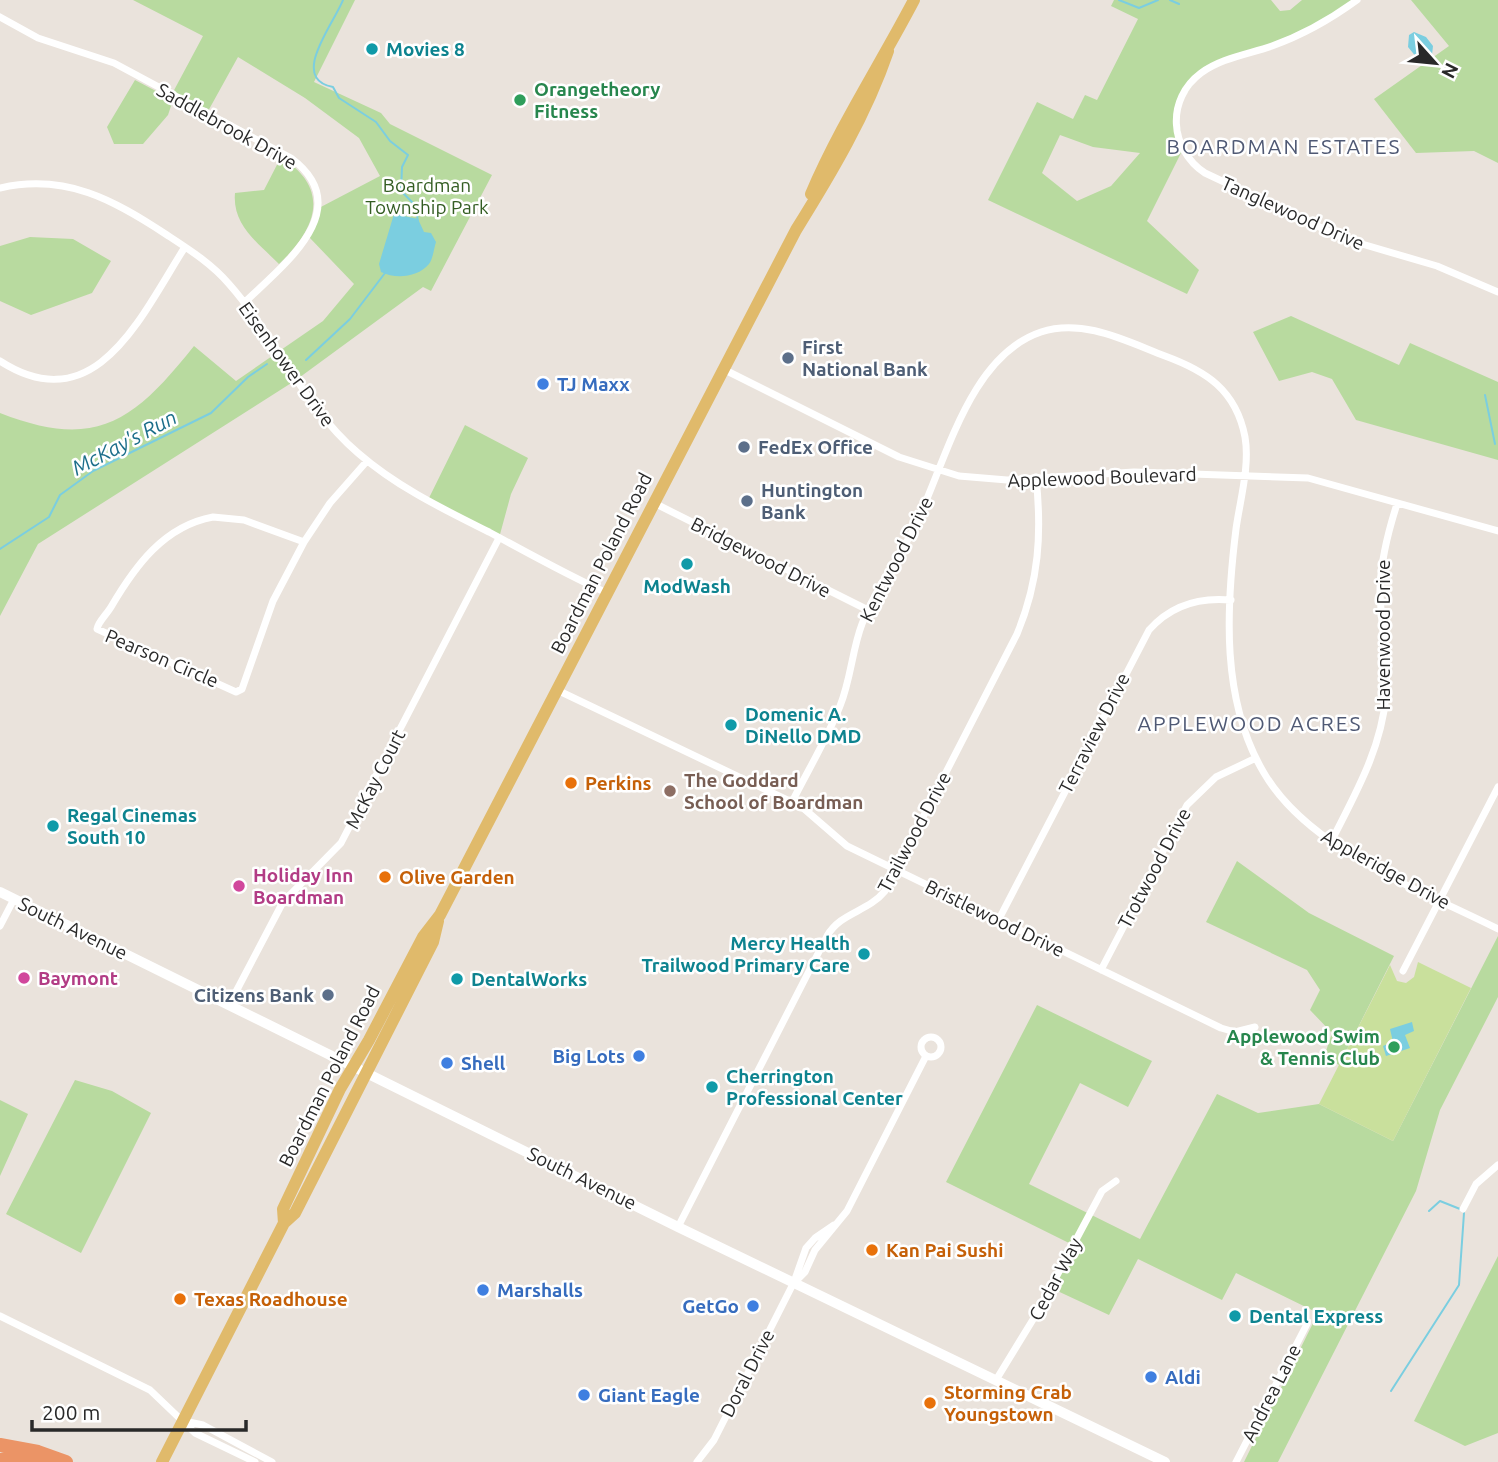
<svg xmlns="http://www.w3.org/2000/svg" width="1498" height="1462" viewBox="0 0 1498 1462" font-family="Ubuntu,sans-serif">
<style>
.green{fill:#b8da9f;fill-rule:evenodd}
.pitch{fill:#c9e09c}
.water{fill:#7bcee0}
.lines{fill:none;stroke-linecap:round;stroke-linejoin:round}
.stream{stroke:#7bcee0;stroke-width:2}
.minor{stroke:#fff;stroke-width:7}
.secondary{stroke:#fff;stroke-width:10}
.primary{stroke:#e0ba6b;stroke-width:12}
.motorway{stroke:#eb9466;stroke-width:14}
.culture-dot{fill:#0f9aa8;stroke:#fff;stroke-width:2.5}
.leisure-dot{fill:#2e9e5b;stroke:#fff;stroke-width:2.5}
.service-dot{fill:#5c6f8a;stroke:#fff;stroke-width:2.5}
.shop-dot{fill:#3f7fe0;stroke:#fff;stroke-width:2.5}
.food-dot{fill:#e8710a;stroke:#fff;stroke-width:2.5}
.education-dot{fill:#8d6e63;stroke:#fff;stroke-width:2.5}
.hotel-dot{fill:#d1479c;stroke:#fff;stroke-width:2.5}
.labels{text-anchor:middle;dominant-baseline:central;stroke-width:5;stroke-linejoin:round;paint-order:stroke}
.culture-label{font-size:19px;font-weight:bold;fill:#0d838f;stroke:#fff;text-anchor:start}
.leisure-label{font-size:19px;font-weight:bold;fill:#27864d;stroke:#fff;text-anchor:start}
.street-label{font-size:19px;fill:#292929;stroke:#fff}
.park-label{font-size:19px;fill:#335d22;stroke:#fff}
.service-label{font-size:19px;font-weight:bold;fill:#4e5e75;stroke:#fff;text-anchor:start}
.shop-label{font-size:19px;font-weight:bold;fill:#366cbe;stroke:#fff;text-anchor:start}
.education-label{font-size:19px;font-weight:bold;fill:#785e54;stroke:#fff;text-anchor:start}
.food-label{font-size:19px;font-weight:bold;fill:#c56008;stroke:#fff;text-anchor:start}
.hotel-label{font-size:19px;font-weight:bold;fill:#b23c85;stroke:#fff;text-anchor:start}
.neighbourhood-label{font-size:21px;letter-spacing:2px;fill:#4f5974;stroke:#fff}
.water-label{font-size:21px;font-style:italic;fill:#1c6e8a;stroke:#fff}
</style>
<rect width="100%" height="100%" fill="#eae3dc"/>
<path class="green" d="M133,0H355L314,82L381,113L390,124L492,175L431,291L423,287L296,380L38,544L0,616V413C97,451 134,421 194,346L236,381L323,321L354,284L309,237L317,209L380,176L359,138L305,98L238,57L207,113L172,94L203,36Z
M1114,0H1271L1280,11L1290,10L1302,0H1357L1329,19L1200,74L1177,108L1183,149L1147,221L1199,270L1187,294L988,200L1037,102L1073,119L1085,95L1097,100L1138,19L1111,6ZM1060,135L1093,147L1140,153L1111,186L1077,201L1042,173Z
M1411,0H1498V163L1474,151L1416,153L1374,99L1449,46Z
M135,80L173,100L168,115L143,144H114L107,127Z
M281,157C332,190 316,229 279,264C258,243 232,225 235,193L264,190Z
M30,237L73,239L111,261L92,293L31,315L0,301V246Z
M1291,316L1399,365L1410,343L1498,382V460L1356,420L1332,379L1312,372L1279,381L1253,332Z
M465,425L528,458L511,494L499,538L428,500Z
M1237,861L1309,913L1394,956L1339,1065L1324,1057L1332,1033L1310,1010L1320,990L1307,970L1206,922Z
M1498,936V997L1440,1110L1416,1191L1278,1462H1244L1318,1313L1236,1273L1222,1300L1138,1259L1109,1315L1051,1288L1073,1245L946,1182L1037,1005L1152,1061L1128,1107L1080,1083L1029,1184L1140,1239L1217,1094L1258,1113L1319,1104L1393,1141Z
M75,1080L112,1091L151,1113L81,1253L6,1214Z
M0,1100L28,1114L0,1176Z
M1498,1256V1433L1465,1446L1414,1421Z"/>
<path class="pitch" d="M1418,962L1471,988L1393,1141L1319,1104L1390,965L1397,981L1406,983L1414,977Z"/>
<path class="water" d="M1414,32L1426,37L1433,46L1432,55L1426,62L1417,58L1408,47L1409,35Z
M394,214L418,219L424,232L431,233L436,242C434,248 433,259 429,264C417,278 395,279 381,272L379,264Z
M1412,1022L1414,1031L1405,1035L1410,1048L1386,1056L1383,1046L1393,1042L1390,1029Z"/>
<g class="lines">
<path class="stream" d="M343,0C335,22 288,79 333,87L339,98L376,122L390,141L408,155L402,167L401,191L416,206L418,223
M1119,0L1139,8L1158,0
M1170,0L1179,4
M306,360L350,319L385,273
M1485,395L1495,444
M0,549L49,517L60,495L93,471L211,413L248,377L267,364
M1429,1211L1440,1201L1460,1209
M1391,1391L1459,1285L1464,1213"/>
<path class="minor" d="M1357,0C1331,19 1303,35 1272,46C1249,54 1221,58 1201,73C1166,99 1169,149 1205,173L1345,239L1437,266L1498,292
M0,17L38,38L114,63L291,158C359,209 282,266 244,303
M0,188C66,173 114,200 167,235C190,250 212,264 229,284C276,337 303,406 358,453C397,487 443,509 489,532C528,553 567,575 607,593
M0,361C96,423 142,314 185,247
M723,369L899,457L959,476L1007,480L1134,472L1308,478L1498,531
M654,503L868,610
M213,517L244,520L304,542L273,601L242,689L236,692L97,629C98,622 107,614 111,607C135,566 164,526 213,517Z
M304,542L330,503L367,461
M557,690L802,807L847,846L1221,1028L1235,1032L1255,1027
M792,802C808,770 827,739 840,706C851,679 852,650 862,624C875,589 897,562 913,530C945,467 967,357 1041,332C1083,318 1126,341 1165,356C1206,371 1236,390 1245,437C1250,466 1240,500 1236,529C1226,609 1221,701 1264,773C1309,850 1421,890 1498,929
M1331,842C1355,794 1381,750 1386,696C1389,660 1380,624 1380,588C1381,559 1388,532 1397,504
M999,919L1149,630C1171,605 1199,597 1231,600
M0,926L14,899
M1101,970L1187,805L1216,777L1256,758
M1403,971L1498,787
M229,1005L283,902L341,843L499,538
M921 1047a10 10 0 1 1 20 0a10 10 0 1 1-20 0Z
M1463,1209L1476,1184L1498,1165
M678,1227L827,936C841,912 868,912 885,891L1017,634C1039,581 1042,534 1036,477
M795,1282L805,1272L815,1250L847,1211L926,1056
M0,1316L150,1390L195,1433L255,1462
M996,1380L1037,1313L1102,1191L1116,1181
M184,1421L203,1425L272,1462
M697,1462L714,1440L794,1282L806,1248L815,1238L834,1225
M1236,1462L1307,1324"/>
<path class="secondary" d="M0,892L678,1227L1165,1462"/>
<path class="primary" d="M811,194C840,126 880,65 914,0
M284,1223L283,1209L340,1089L369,1040L423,937L440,915L796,230C832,172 866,115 888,51
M162,1462L284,1223L295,1213L433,942L438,921"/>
<path class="motorway" d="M0,1445L38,1452L66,1462
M0,1460L18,1458L40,1462"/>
</g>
<g class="culture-dot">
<circle cx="372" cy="49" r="7"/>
<circle cx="687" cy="564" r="7"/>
<circle cx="731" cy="725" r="7"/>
<circle cx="53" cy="826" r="7"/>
<circle cx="864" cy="954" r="7"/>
<circle cx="457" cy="979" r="7"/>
<circle cx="712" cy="1087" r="7"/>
<circle cx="1235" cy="1316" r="7"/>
</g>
<g class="leisure-dot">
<circle cx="520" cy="100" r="7"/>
<circle cx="1394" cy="1047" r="7"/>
</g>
<g class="service-dot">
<circle cx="788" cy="358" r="7"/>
<circle cx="744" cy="447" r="7"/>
<circle cx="747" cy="501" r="7"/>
<circle cx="328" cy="995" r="7"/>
</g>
<g class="shop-dot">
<circle cx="543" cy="384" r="7"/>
<circle cx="639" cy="1056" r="7"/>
<circle cx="447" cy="1063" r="7"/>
<circle cx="483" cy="1290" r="7"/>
<circle cx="753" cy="1306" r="7"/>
<circle cx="1151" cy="1377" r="7"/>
<circle cx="584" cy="1395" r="7"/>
</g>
<g class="food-dot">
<circle cx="571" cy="783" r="7"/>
<circle cx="385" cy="877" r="7"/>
<circle cx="872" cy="1250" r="7"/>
<circle cx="180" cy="1299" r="7"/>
<circle cx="930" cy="1403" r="7"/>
</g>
<circle class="education-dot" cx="670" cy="791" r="7"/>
<g class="hotel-dot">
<circle cx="239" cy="886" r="7"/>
<circle cx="24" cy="978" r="7"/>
</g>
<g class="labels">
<g class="culture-label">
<text x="386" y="49">Movies 8</text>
<text x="687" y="586" text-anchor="middle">ModWash</text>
<text x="745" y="714">Domenic A.<tspan x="745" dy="22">DiNello DMD</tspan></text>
<text x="67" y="815">Regal Cinemas<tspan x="67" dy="22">South 10</tspan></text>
<text x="850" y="943" text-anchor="end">Mercy Health<tspan x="850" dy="22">Trailwood Primary Care</tspan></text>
<text x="471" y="979">DentalWorks</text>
<text x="726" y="1076">Cherrington<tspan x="726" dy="22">Professional Center</tspan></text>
<text x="1249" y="1316">Dental Express</text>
</g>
<g class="leisure-label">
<text x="534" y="89">Orangetheory<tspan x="534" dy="22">Fitness</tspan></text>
<text x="1380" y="1036" text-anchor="end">Applewood Swim<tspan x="1380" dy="22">&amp; Tennis Club</tspan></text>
</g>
<g class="street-label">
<text transform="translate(227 126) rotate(29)">Saddlebrook Drive</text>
<text transform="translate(1293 213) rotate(24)">Tanglewood Drive</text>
<text transform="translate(287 364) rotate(54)">Eisenhower Drive</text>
<text transform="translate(1102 477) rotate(-2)">Applewood Boulevard</text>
<text transform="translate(761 557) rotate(27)">Bridgewood Drive</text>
<text transform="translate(896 559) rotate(-63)">Kentwood Drive</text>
<text transform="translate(601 563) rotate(-63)">Boardman Poland Road</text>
<text transform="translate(1383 635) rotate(-90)">Havenwood Drive</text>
<text transform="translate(162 658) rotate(23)">Pearson Circle</text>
<text transform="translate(1094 733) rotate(-63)">Terraview Drive</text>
<text transform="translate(375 779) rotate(-63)">McKay Court</text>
<text transform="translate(914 832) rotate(-62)">Trailwood Drive</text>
<text transform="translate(1154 868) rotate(-62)">Trotwood Drive</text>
<text transform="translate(1386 869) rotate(29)">Appleridge Drive</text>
<text transform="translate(995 918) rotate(26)">Bristlewood Drive</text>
<text transform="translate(73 928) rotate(26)">South Avenue</text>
<text transform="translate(329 1076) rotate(-63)">Boardman Poland Road</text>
<text transform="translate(582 1178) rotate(26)">South Avenue</text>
<text transform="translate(1055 1279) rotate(-62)">Cedar Way</text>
<text transform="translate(747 1373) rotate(-63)">Doral Drive</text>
<text transform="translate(1271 1393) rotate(-63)">Andrea Lane</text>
</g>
<g class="park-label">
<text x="427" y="185">Boardman<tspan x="427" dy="22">Township Park</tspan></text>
</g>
<g class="service-label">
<text x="802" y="347">First<tspan x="802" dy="22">National Bank</tspan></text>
<text x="758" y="447">FedEx Office</text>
<text x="761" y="490">Huntington<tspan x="761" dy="22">Bank</tspan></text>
<text x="314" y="995" text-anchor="end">Citizens Bank</text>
</g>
<g class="shop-label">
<text x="557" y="384">TJ Maxx</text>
<text x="625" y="1056" text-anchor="end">Big Lots</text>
<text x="461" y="1063">Shell</text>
<text x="497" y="1290">Marshalls</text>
<text x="739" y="1306" text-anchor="end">GetGo</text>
<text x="1165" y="1377">Aldi</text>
<text x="598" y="1395">Giant Eagle</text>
</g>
<g class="education-label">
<text x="684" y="780">The Goddard<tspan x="684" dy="22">School of Boardman</tspan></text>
</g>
<g class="food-label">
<text x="585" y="783">Perkins</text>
<text x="399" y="877">Olive Garden</text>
<text x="886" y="1250">Kan Pai Sushi</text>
<text x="194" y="1299">Texas Roadhouse</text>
<text x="944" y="1392">Storming Crab<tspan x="944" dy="22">Youngstown</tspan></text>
</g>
<g class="hotel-label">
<text x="253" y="875">Holiday Inn<tspan x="253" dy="22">Boardman</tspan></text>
<text x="38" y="978">Baymont</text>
</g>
<g class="neighbourhood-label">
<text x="1284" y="146">BOARDMAN ESTATES</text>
<text x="1250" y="723">APPLEWOOD ACRES</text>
</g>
<g class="water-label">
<text transform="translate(124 442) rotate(-28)">McKay's Run</text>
</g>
</g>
<g transform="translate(1435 63) rotate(117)" stroke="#ffffff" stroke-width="5" paint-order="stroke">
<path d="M0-5L12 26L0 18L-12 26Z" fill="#292929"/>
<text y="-10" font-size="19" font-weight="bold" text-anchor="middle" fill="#292929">N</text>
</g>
<path d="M32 1420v10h214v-10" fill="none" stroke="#292929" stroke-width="3.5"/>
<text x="42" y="1420" font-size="21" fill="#292929" stroke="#ffffff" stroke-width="5" paint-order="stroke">200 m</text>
</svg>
